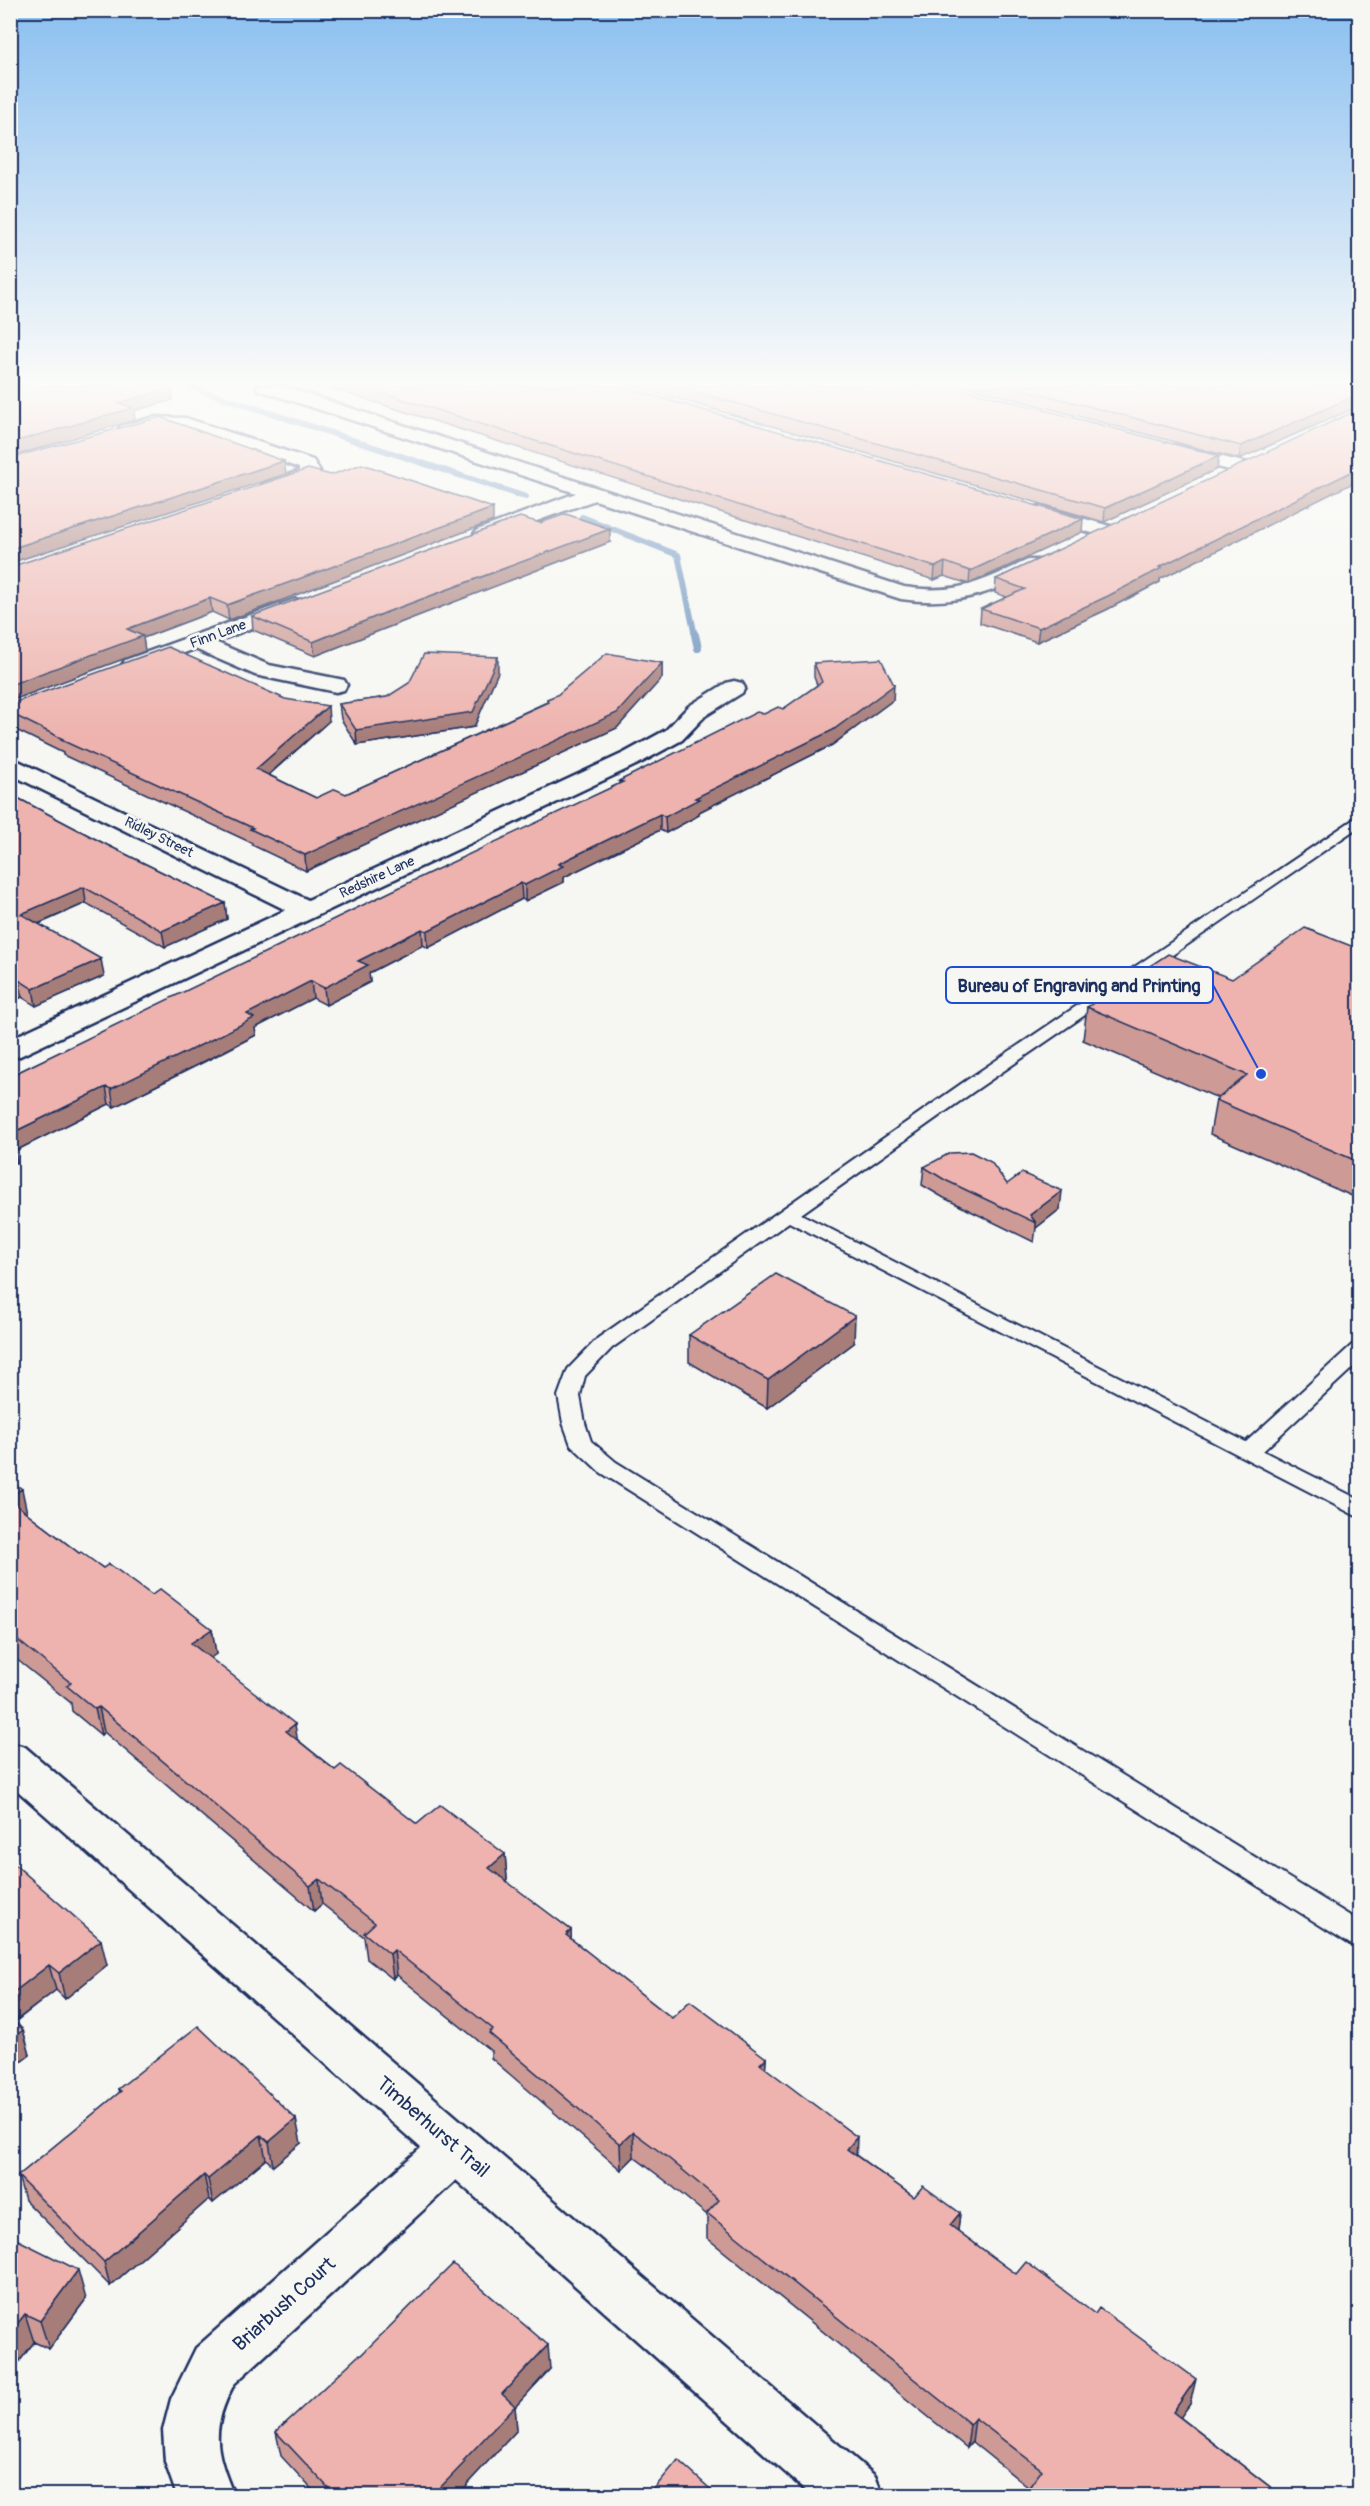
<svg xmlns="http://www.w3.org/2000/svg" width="1370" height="2506" viewBox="0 0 1370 2506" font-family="Pangolin,sans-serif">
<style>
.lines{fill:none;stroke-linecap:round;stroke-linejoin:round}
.stream-far1{stroke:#6a90bc;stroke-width:6}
.stream{stroke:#6a90bc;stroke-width:8}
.service-casing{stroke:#1b2f5e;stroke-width:4}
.minor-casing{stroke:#1b2f5e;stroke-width:5}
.service{fill:#f6f6f2;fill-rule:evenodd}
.minor{fill:#f6f6f2;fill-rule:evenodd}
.wall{fill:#cd9a96;stroke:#1b2f5e;stroke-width:1.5}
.shaded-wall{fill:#a77d7a;stroke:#1b2f5e;stroke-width:1.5}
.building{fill:#eeb3ae;stroke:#1b2f5e;stroke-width:1.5}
.labels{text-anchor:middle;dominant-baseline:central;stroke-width:6;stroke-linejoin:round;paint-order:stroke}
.far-street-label{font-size:14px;fill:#1b2f5e;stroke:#f6f6f2}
.near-street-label{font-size:20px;fill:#1b2f5e;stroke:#f6f6f2}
.leader{fill:none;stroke:#1d4ed8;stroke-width:2}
.callout-dot{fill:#1d4ed8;stroke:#f6f6f2;stroke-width:2}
.callout{fill:#f6f6f2;stroke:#1d4ed8;stroke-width:2}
.callout-label{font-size:18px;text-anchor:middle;font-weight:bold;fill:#1b2f5e}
</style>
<rect width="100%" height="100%" fill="#f6f6f2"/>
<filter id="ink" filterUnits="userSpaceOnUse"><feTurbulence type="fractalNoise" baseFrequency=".0167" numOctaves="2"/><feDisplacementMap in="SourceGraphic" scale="12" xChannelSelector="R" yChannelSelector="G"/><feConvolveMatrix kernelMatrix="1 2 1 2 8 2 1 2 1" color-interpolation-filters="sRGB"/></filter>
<g filter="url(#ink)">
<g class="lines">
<path class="stream-far1" d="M188,386L526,497
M582,517L678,555L695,636"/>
<path class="stream" d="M695,635L698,648"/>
<g class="service-casing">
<path id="service" d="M1360,815V826L973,1092L801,1214L1246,1442L1353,1344L1360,1343V1361L1263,1451L1360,1500V1518L789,1222L612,1348L585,1376L580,1396L585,1423L591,1441L616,1462L1360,1922V1947L1350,1944L600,1472L571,1445L563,1423L558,1396L568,1369L598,1338L961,1084Z"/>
</g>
<g class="minor-casing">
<path id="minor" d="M256,386H282L904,587C957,595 981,582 1028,560H1042L1045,564L1042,568C992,593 958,607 901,599L595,500L484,540L477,538L474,534L477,530L576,493L259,390Z
M155,417L186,418L313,460L320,471L313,479L270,493L263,491L261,487L263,483L299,471V468C262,455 218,436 180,428C159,423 138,438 121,434L118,430L121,426Z
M1175,445L1247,463L1249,467L1247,471L1240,473L1169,454L1166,450L1169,446Z
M1040,506L1113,527L1116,531L1113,535L1106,537L1033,516L1030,512L1033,508Z
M295,599L302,601L306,605L302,609L215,642L269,665L344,680L347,685L344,690L336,692L255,675L195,649L133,672L125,670L122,665L125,660Z
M734,681L742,683L745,688L742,693L705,716L682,740L640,763L20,1056L10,1059V1039L286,910L10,774V757L308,900L624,753L666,730L689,706L726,683Z
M10,1743L25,1747L875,2476L883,2496H812L456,2180L234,2384C210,2430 215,2450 234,2496H177L165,2462L163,2430L171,2399L196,2348L421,2148L10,1784Z"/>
</g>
<use href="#service" class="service"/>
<use href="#minor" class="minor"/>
</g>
<path class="wall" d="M324,386H620L1082,532L969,584L944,576L934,580Z
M633,386H953L1217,469L1104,522Z
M965,386H1359V406L1239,459Z
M493,521L229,620L212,612L143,638L145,651L10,701V567Z
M540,523L610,542L389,627L315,656L253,630L252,616Z
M996,579H1160V582L1106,610L1037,642L980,623L981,609L1007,597L995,593Z
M662,663V678L617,728L306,871L252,845V843L63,755V753L10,727V704L329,721L269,775L316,798L346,794L547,702V699Z
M814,663L893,700L832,745L699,812V815L666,833L660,830L564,877V882L525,901L522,899L428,948L423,945L369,973L370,982L326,1005L313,998L255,1028L256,1035L210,1059L114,1107L109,1104L15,1151L17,1162L10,1165V1076L619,784V781L764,714L783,709L817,685L814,677Z
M498,672L474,727L357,745L341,719L339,704L387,697Z
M10,794L107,845L225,903L227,919L165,947L86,903L39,924L104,976L36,1006L22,997L18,999L10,994Z
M1359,949V1199L1210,1134L1216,1100L1218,1098L1083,1040L1087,1007L1232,979Z
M924,1167L1007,1184L1060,1209L1036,1228L1034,1242L944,1198L922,1185Z
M689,1335L854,1343L767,1408L689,1362Z
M10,1480L27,1513L79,1553L103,1568L212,1629L216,1654L210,1658L298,1740L335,1770L417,1824L505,1854L507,1879L505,1881L571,1930V1939L672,2018L766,2058L765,2068L856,2155L914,2197L960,2213L958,2231L1190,2404L1180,2417L1282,2496H1028L1029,2488L972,2442L967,2448L707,2238V2215L667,2182L634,2157L621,2170L491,2058V2051L397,1975L393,1979L367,1959L364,1937L322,1904L314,1911L104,1732L101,1735L72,1711L71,1703L10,1654Z
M10,1861L107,1965L65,1999L56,1990L15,2022L23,2030L30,2055L10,2070Z
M118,2089L301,2143L273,2166L266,2159L213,2203L209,2199L110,2286L25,2200L18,2176L119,2093Z
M10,2236L86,2299L49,2349L34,2342L10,2374Z
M360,2356L550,2369L515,2407L517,2430L467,2484V2486L458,2496H318L281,2456L276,2432Z"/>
<path class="shaded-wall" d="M172,388L173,400L134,411L135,420L10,457V443L119,403Z
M1359,394V406L1239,459L1241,446Z
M1219,456L1217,469L1104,522L1105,508Z
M284,461L286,474L10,563V549Z
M1359,468V480L1160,579V582L1106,610L1037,642L1039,628L1159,567Z
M493,508V521L229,620L227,605Z
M1083,519L1082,532L969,584L970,571Z
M610,529V542L389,627L315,656L313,642L387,612Z
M945,562L944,576L934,580L935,567Z
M210,598L212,612L143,638L145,651L10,701V685L127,629Z
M498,657V672L474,727L357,745L356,730Z
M662,663V678L617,728L306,871L305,855Z
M894,685L893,700L832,745L699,812V815L666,833L665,817L695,798Z
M328,706L329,721L258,784L256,769Z
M660,814V830L564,877V882L525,901V885L558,864Z
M521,883L522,899L428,948L427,931Z
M84,887L86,903L24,930L21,914Z
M225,903L227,919L165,947L162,931Z
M422,929L423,945L369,973L370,982L326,1005L324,988L358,961Z
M101,959L104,976L36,1006L33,989Z
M19,980L22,997L18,999L15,982Z
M311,981L313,998L255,1028L256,1035L114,1107L111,1089L247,1014Z
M106,1087L109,1104L15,1151L17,1162L10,1165V1134Z
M1062,1191L1060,1209L1036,1228V1223L1030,1215Z
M855,1316L854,1343L767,1408L768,1380Z
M22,1489L27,1513H10V1496Z
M212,1629L216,1654L196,1668L191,1643Z
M99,1707L104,1732L101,1735L95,1709Z
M295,1724L299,1750L286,1731Z
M505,1854L507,1879L491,1893L489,1868Z
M319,1879L322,1904L314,1911L310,1886Z
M571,1930L572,1956L566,1935Z
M101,1940L107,1965L65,1999L59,1973Z
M394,1950L397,1975L393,1979L390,1954Z
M49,1965L56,1990L10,2025V1995Z
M23,2030L30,2055L10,2070V2040Z
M766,2058L765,2083L760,2064Z
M296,2119L301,2143L273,2166L269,2142Z
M633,2132L634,2157L621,2170L620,2144Z
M261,2135L266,2159L213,2203L208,2179Z
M857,2137L856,2162L847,2149Z
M204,2175L209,2199L110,2286L104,2262Z
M960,2213L957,2238L950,2225Z
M78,2270L86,2299L49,2349L40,2321Z
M25,2314L34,2342L10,2374V2333Z
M548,2345L550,2369L515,2407L517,2430L467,2484V2486L458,2496H432L463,2461L502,2394Z
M1196,2379L1190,2404L1167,2436L1173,2412Z
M975,2418L972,2442L967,2448L970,2424Z"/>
<path class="building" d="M10,386H166L172,388L119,403L133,408L10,443Z
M361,386H620L1083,519L970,571L945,562L935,567Z
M675,386H953L1219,456L1105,508Z
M1011,386H1359V394L1241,446Z
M1359,409V468L1159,567L1162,568L1108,596L1039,628L981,609L1025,589L996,579Z
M160,417L284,461L10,549V458Z
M362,464L493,508L227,605L210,598L127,629L143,636L10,685V567L308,469L331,475Z
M566,514L610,529L387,612L313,642L252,616L520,517L540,523Z
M168,647L285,699L328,706L256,769L316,798L335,789L346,794L548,702L547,699L557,695L607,653L662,663L617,713L305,855L250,829L253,828L61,740L63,739L10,713V704Z
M424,654L498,657L473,712L356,730L339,704L387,697L409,683Z
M881,659L894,685L833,730L695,798L699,799L665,817L660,814L558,864L563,866L525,885L521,883L427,931L422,929L358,961L368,965L324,988L311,981L247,1014L254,1018L207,1042L111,1089L106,1087L10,1134V1076L427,874L623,782L619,781L757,712L764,714L778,707L783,709L822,682L814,663Z
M10,794L107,845L225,903L162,931L84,887L21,914L101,959L33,989L19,980L15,982L10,979Z
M1305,928L1359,949V1162L1216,1100L1247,1075L1087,1007L1168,954L1232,979Z
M971,1152L991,1162L1007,1184L1022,1173L1062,1191L1030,1215L1036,1223L945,1180L924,1167L950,1153Z
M776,1274L855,1316L768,1380L689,1335Z
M10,1480L22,1489L10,1496Z
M10,1500L79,1553L81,1552L103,1568L109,1564L152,1595L160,1589L212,1629L191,1643L295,1724L286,1731L335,1770L341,1765L417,1824L440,1805L505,1854L489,1868L571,1930L566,1935L672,2018L690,2001L766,2058L760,2064L857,2137L847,2149L914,2197L923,2186L960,2213L950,2225L1016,2274L1026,2262L1095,2314L1099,2308L1196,2379L1173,2412L1282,2496H1042L1030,2486L1042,2470L975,2418L970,2424L707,2213L719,2200L667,2157L633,2132L620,2144L489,2033L493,2029L394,1950L390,1954L364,1933L375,1923L319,1879L310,1886L99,1707L95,1709L67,1686L71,1683L10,1634Z
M10,1861H11L101,1940L59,1973L49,1965L10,1995Z
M10,2017L23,2030L10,2040Z
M198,2026L296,2119L269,2142L261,2135L208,2179L204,2175L104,2262L18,2176L121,2091L118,2089Z
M10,2236L78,2270L40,2321L25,2314L10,2333Z
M453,2264L548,2345L502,2394L515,2406L463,2461L465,2462L432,2496H336L276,2432L359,2355L360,2356Z
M678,2460L718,2496H648Z"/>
</g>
<linearGradient id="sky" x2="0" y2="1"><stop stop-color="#8abff0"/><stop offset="0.52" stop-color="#fbfbf9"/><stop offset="1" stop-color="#fbfbf9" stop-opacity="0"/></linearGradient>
<rect width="1370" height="737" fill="url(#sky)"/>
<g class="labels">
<g class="far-street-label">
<text transform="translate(218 634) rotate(-20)">Finn Lane</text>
<text transform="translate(159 837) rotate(26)">Ridley Street</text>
<text transform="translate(377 877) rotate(-25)">Redshire Lane</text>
</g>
<g class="near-street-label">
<text transform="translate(433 2127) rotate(41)">Timberhurst Trail</text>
<text transform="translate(284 2304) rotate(-42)">Briarbush Court</text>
</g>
</g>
<path class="leader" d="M1261 1074L1213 985"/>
<circle class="callout-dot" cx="1261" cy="1074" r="6"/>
<rect class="callout" x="946" y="967" width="267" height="36" rx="6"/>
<g class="callout-label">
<text x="1079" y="992">Bureau of Engraving and Printing</text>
</g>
<rect width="1370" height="2506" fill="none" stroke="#f6f6f2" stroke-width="36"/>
<rect x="18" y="18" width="1334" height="2470" fill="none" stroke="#1b2f5e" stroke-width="2" filter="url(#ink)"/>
</svg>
